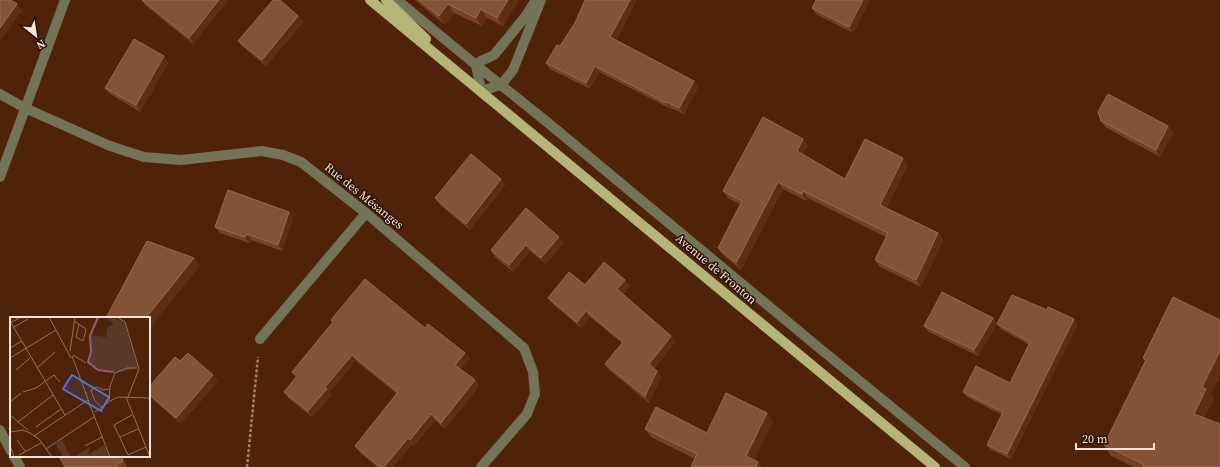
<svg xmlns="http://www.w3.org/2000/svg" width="1220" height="467" viewBox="0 0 1220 467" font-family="'Source Serif 4',serif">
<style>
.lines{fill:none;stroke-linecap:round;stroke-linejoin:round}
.path{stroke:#a28270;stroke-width:2.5;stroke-dasharray:3 2;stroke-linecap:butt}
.minor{stroke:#737357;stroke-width:10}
.major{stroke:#b5b479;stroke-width:10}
.wall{fill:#754125}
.shaded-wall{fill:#5f2e12}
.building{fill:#835338;stroke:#966a52}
.labels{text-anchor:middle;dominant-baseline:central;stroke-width:3;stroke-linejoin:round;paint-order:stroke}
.street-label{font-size:12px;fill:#fae4da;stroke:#2a1105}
.inset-river{fill:none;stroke:#955979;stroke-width:2}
.inset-road{fill:none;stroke:#93705d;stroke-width:1}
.view{fill:#5474d8;fill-opacity:0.15;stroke:#5474d8;stroke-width:2}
.inset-edge{fill:none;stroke:#fae4da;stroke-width:2}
</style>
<rect width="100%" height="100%" fill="#4e230a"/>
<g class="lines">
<path class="path" d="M247,467L258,357"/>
<path class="minor" d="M397,0L476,65L547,122L818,347L965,467
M536,0L525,17L494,55L481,61L476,65L481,91L501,85L513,70L541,0
M0,94L25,108L110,146L144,157L181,160L262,151L283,155L301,162L366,213L524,348L533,372L535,394L527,414L481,467
M0,177L65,0
M260,339L366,213
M0,430L11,451
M14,456L20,467"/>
<path class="major" d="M370,0L935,467
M386,0L426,39"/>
</g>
<path class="wall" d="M142,0H228L193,44L146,6Z
M415,0H519L503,26L487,18L482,26L454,13L445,25Z
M585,0H635L636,2L616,40L698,87L684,114L671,108V109L599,72L590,89L550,69L546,63L560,46L575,23Z
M870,0L853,33L816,14L812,8Z
M298,16L303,22L266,66L243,47L238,41Z
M168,63L140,112L110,94L105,88Z
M1101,121L1168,126L1173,133L1160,157L1105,127Z
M803,139L808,146L803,154L845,179L908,165L886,208L938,233L943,240L921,287L880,267L875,260L886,237L808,198L807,201L783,189L741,270L723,255L718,248L740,204L728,198L723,191Z
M501,179L505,185L470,230L440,205L435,198Z
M289,212L293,218L282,251L251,240L249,243L220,233L215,227Z
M559,237L563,243L546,264L530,251L513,272L495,257L491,250Z
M585,285L630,286L623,294L671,336L675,342L654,369L657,371L661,377L649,403L609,370L605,364L622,343L590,317L581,328L553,304L548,298Z
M1047,310L1074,319L1077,325L1011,459L991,450L987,445L1002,415L967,397L963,392L1010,383L1029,345L1001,329L997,324Z
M993,318L997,324L978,356L929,332L924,326Z
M331,320L425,328L465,353L469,359L460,369L475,380L479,386L445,429L435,420L414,446L412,444L393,467H377L359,452L355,446L397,394L356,361L329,392L331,395L312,417L288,398L284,392L296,378L292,372L333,322Z
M1143,358L1211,395L1214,399L1204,418L1220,467H1134L1111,456L1104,445L1145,361Z
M180,361L218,381L181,424L149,396V387Z
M773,421L754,460L758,462L762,467H691L695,459L651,437L645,429L707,433Z
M59,456H122L127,467H65Z"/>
<path class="shaded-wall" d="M219,0H228L193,44L189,38Z
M508,0H519L503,26L497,18Z
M630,0H635L636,2L615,43L610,37Z
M863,0H870L853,33L849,27Z
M17,4L22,11L0,41V28Z
M448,4L454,13L445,25L439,16Z
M481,9L487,18L482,26L476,18Z
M298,16L303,22L266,66L262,60Z
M164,56L168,63L140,112L136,105Z
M595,66L599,72L590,89L586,83Z
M694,81L698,87L684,114L679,108Z
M667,102L671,108V109L666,103Z
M1168,126L1173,133L1160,157L1156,150Z
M803,139L808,146L802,158L797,151Z
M903,158L908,165L885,212L880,205Z
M501,179L505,185L470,230L466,224Z
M778,182L783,189L741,270L736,263Z
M803,191L808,198L807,201L802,194Z
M289,212L293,218L282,251L278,245Z
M938,233L943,240L921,287L916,280Z
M247,234L251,240L249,243L245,237Z
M559,237L563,243L546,264L541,258Z
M526,245L530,251L513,272L509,265Z
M194,258L200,266L149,329V318H146Z
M625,280L630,286L622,296L617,289Z
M586,311L590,317L581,328L577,322Z
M993,318L997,324L978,356L974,350Z
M1074,319L1077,325L1011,459L1007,454Z
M671,336L675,342L653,371L649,364Z
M1220,351V376L1211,395L1214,399L1201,424L1194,414L1202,387Z
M465,353L469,359L459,371L455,365Z
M352,355L356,361L329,392L331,395L312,417L308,411L325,387Z
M657,371L661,377L649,403L645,396Z
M213,375L218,381L181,424L176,418Z
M475,380L479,386L445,429L441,423Z
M767,413L773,421L752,464L746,456Z
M431,414L435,420L414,446L410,440Z
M408,438L412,444L393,467H384Z
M121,456H122L127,467L123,461Z
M758,462L762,467H756Z"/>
<path class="building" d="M0,0H11L17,4L0,28Z
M142,0H219L189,38Z
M273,0H280L298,16L262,60L238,41Z
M419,0H508L497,18L481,9L476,18L448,4L439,16Z
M585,0H630L610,37L694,81L679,108L667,102L666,103L595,66L586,83L546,63L557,45L560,46L575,23Z
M816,0H863L849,27L812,8Z
M134,39L164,56L136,105L105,88Z
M1108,94L1168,126L1156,150L1101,121L1098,112Z
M763,117L803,139L797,151L845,179L865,139L903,158L880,205L938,233L916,280L875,260L888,233L803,191L802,194L778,182L736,263L718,248L742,201L723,191Z
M471,154L501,179L466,224L435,198Z
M228,190L289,212L278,245L247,234L245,237L215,227Z
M526,208L559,237L541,258L526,245L509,265L491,250Z
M147,241L194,258L146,318H106Z
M604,262L625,280L617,289L671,336L649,364L657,371L645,396L605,364L623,342L586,311L577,322L548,298L569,272L585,285Z
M365,279L425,328L428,324L465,353L455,365L475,380L441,423L431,414L410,440L408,438L384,467H380L355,446L398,392L352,355L325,387L327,389L308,411L284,392L297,376L292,372L333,322L331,320Z
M942,292L993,318L974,350L924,326Z
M1012,295L1047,310L1048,307L1074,319L1007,454L987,445L1003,412L963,392L976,366L1010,383L1030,342L997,324Z
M1173,297L1220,320V351L1202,387L1206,389L1194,414L1220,424V467H1143V464L1104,445L1146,360L1143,358Z
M188,353L213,375L176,418L149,394V387L175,357L180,361Z
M726,393L767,413L746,456L758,462L756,467H691L697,454L645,429L656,407L707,433Z
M59,456H121L123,461L116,465L117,467H65Z"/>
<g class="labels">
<g class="street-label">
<text transform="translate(364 196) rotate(39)">Rue des Mésanges</text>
<text transform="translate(716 269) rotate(40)">Avenue de Fronton</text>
</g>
</g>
<g transform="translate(10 317)">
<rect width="140" height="140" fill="#4e230a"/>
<path d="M100,0L114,5L128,51L105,56L88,53L78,46L81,35L80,18L96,20L98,9L104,7L98,3ZM52,123L61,140H53L46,127ZM94,128L99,140H64L80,130L78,138Z" fill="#5a3928"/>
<path class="inset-river" d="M88,0L80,19L81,35L78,45L88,53L104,55"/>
<path class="inset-road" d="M39,0L61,41M107,0L115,5L129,52M0,4L55,98M64,4L76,12V13L73,24L66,20L69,7M0,6L11,0M4,10L18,2M0,31L12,24M60,34L65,0M63,38L76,46M62,39L79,85M0,41L46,13M27,51L45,35M6,53L20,41M13,75L26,71L44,58L50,65M116,80L140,140M118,80L129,52M78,83L100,140M100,84L108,80L140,81M0,85L11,76M99,85L100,69L105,56L117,51H127M92,90L85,84L81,73L87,70L93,73L99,72M85,95L99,85M0,98L18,113M122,98L104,108L118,138L136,130M8,105L43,78M26,110L51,92M0,115L13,113L20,116L29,122L42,140M24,119L78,83M110,120L128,112M7,123L16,135M0,128L4,140M75,129L92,120M36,132L84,100M9,138L31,126"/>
<path class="view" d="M62,58L99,80L91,94L53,72Z"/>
<rect width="140" height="140" class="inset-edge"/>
</g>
<g transform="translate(36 36) rotate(150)" stroke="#2a1105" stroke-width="3" paint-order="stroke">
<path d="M0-3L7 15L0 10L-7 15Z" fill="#fae4da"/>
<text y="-6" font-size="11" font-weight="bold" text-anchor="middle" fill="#fae4da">N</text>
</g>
<path d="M1076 443v6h78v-6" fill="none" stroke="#fae4da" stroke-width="2"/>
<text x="1082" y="443" font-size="12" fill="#fae4da" stroke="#2a1105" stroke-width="3" paint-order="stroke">20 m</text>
</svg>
